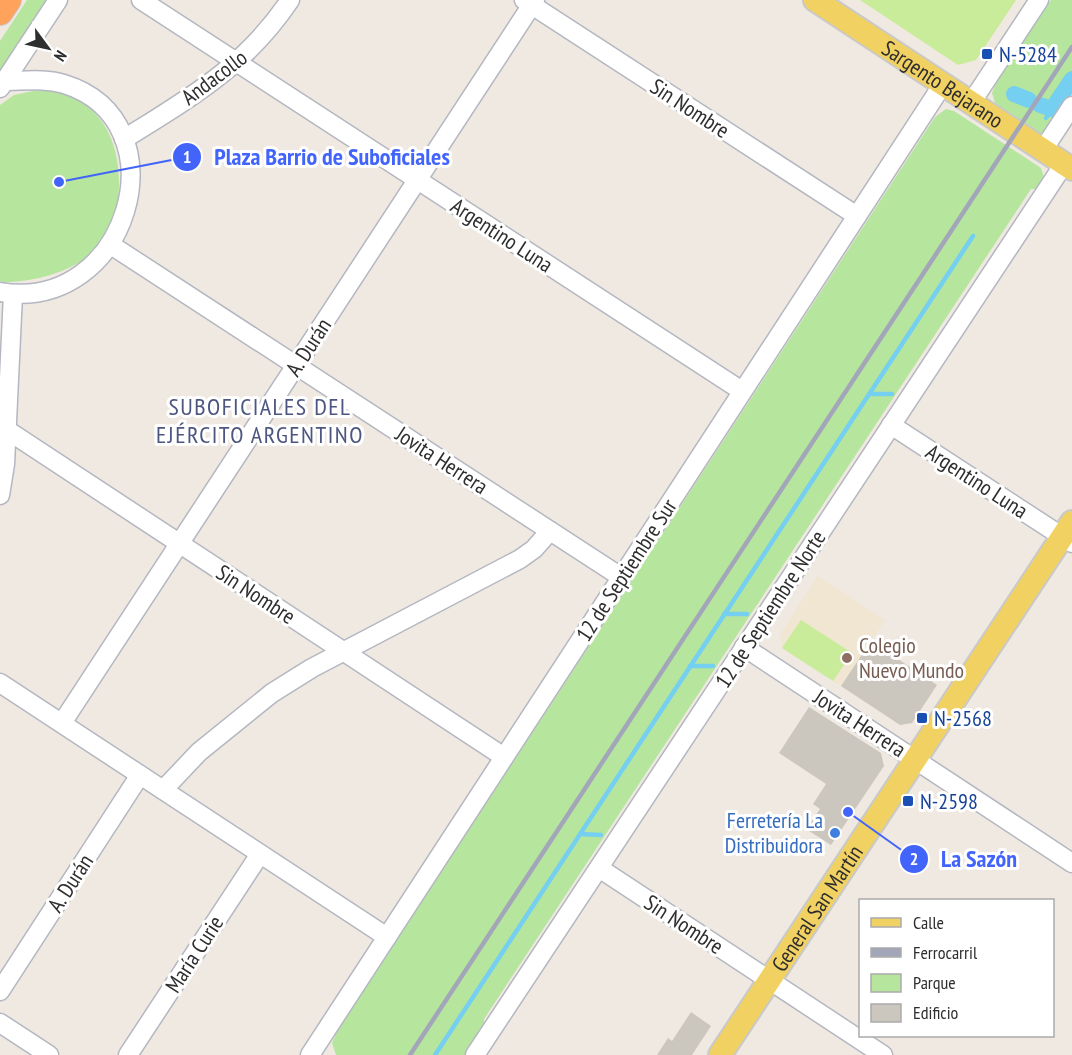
<svg xmlns="http://www.w3.org/2000/svg" width="1072" height="1055" font-family="'PT Sans Narrow',sans-serif">
<style>
.education{fill:#f0e6d1}
.green{fill:#b6e59e}
.pitch{fill:#c9ec9a}
.lines{fill:none;stroke-linecap:round;stroke-linejoin:round}
.stream{stroke:#75cff0;stroke-width:4.5}
.canal{stroke:#75cff0;stroke-width:16}
.building{fill:#cbc7bf}
.minor-casing{stroke:#b4b7c1;stroke-width:21}
.major-casing{stroke:#c9c9c9;stroke-width:26}
.highway-casing{stroke:#c9c9c9;stroke-width:28}
.minor{stroke:#fff;stroke-width:18}
.major{stroke:#f2d163;stroke-width:22}
.highway{stroke:#ffa35c;stroke-width:26}
.rail{stroke:#a3a6b8;stroke-width:4.5}
.transit-dot{fill:#1a4fb4;stroke:#fff;stroke-width:2}
.education-dot{fill:#8d6e63;stroke:#fff;stroke-width:2}
.shop-dot{fill:#3f7fe0;stroke:#fff;stroke-width:2}
.labels{text-anchor:middle;dominant-baseline:central;stroke-width:6;stroke-linejoin:round;paint-order:stroke}
.transit-label{font-size:22px;fill:#164399;stroke:#fff;text-anchor:start}
.street-label{font-size:22px;fill:#2e2e2e;stroke:#fff}
.education-label{font-size:22px;fill:#785e54;stroke:#fff;text-anchor:start}
.shop-label{font-size:22px;fill:#366cbe;stroke:#fff;text-anchor:end}
.neighbourhood-label{font-size:24px;letter-spacing:1.5px;fill:#4d5680;stroke:#fff}
.leader{fill:none;stroke:#4264fb;stroke-width:2}
.callout-dot{fill:#4264fb;stroke:#fff;stroke-width:2}
.mark-label{font-size:18px;text-anchor:middle;font-weight:bold;fill:#fff}
.callout-label{font-size:24px;text-anchor:middle;font-weight:bold;fill:#4264fb;stroke:#fff;stroke-width:6;stroke-linejoin:round;paint-order:stroke}
</style>
<rect width="100%" height="100%" fill="#efe9e1"/>
<polygon class="education" points="818,576 885,620 871,641 937,685 912,723 900,725 782,648 780,635"/>
<g class="green">
<polygon points="27,0 49,0 0,75 0,41"/>
<polygon points="1051,0 1072,0 1072,94 1044,137 996,106 992,93 996,83"/>
<path d="M33 91C89 88 119 129 119 182 119 200 116 219 107 235 89 268 37 283 2 282L0 281V105L14 95Z"/>
<polygon points="946,109 954,111 1041,168 1045,180 1041,189 1031,189 484,1019 485,1029 468,1055 336,1055 332,1043 338,1030 935,117"/>
</g>
<g class="pitch">
<polygon points="860,0 1016,0 976,60 958,65"/>
<polygon points="801,620 852,653 833,681 782,648"/>
</g>
<g class="lines">
<g class="stream">
<polyline points="1046,118 1052,109"/>
<polyline points="869,394 892,394"/>
<polyline points="724,614 747,614"/>
<polyline points="690,666 713,666"/>
<polyline points="580,834 601,835"/>
<polyline points="435,1055 973,236"/>
</g>
<g class="canal">
<polyline points="1014,94 1029,100"/>
<polyline points="1040,105 1052,109 1072,79"/>
</g>
</g>
<g class="building">
<polygon points="871,641 937,685 912,723 900,725 841,686"/>
<polygon points="809,707 881,753 884,766 831,845 806,829 820,809 813,804 826,784 779,753"/>
<polygon points="691,1012 711,1026 692,1055 657,1055 668,1038 672,1041"/>
</g>
<g class="lines">
<g class="minor-casing">
<g id="minor">
<polyline points="141,0 742,391"/>
<polyline points="524,0 857,216"/>
<polyline points="0,88 58,0"/>
<polyline points="971,103 1039,0"/>
<path d="M124 139C190 98 246 66 290 0"/>
<polyline points="1043,150 1072,106"/>
<polyline points="111,245 621,577"/>
<path d="M0 292C129 314 184 121 64 84 45 78 24 81 4 81"/>
<polyline points="891,425 1072,543"/>
<polyline points="7,430 504,757"/>
<polyline points="0,495 5,464 13,294"/>
<polyline points="744,647 1072,863"/>
<polyline points="0,683 387,937"/>
<polyline points="62,723 535,0"/>
<polyline points="163,790 199,752 272,693 312,668 520,559 534,549 550,531"/>
<polyline points="599,868 883,1055"/>
<polyline points="0,991 140,775"/>
<polyline points="0,1023 49,1055"/>
<polyline points="128,1055 260,854"/>
<polyline points="310,1055 943,84"/>
<polyline points="475,1055 1064,164"/>
</g>
</g>
<g class="major-casing">
<g id="major">
<path id="s1" d="M815 0 1072 169"/>
<path id="s2" d="M720 1055 1072 522"/>
</g>
</g>
<g class="highway-casing">
<polyline id="highway" points="0,12 8,0"/>
</g>
<use href="#minor" class="minor"/>
<use href="#major" class="major"/>
<use href="#highway" class="highway"/>
<polyline class="rail" points="410,1055 1072,47"/>
</g>
<g class="transit-dot">
<rect x="981" y="48" width="12" height="12" rx="3"/>
<rect x="916" y="712" width="12" height="12" rx="3"/>
<rect x="902" y="795" width="12" height="12" rx="3"/>
</g>
<circle class="education-dot" cx="847" cy="658" r="6"/>
<circle class="shop-dot" cx="835" cy="833" r="6"/>
<g class="labels">
<g class="transit-label">
<text x="999" y="54">N-5284</text>
<text x="934" y="718">N-2568</text>
<text x="920" y="801">N-2598</text>
</g>
<g class="street-label">
<text transform="translate(214 77) rotate(-37)">Andacollo</text>
<text stroke="none"><textPath href="#s1" startOffset="153">Sargento Bejarano</textPath></text>
<text transform="translate(690 108) rotate(33)">Sin Nombre</text>
<text transform="translate(502 235) rotate(33)">Argentino Luna</text>
<text transform="translate(308 347) rotate(-57)">A. Durán</text>
<text transform="translate(442 460) rotate(33)">Jovita Herrera</text>
<text transform="translate(977 481) rotate(33)">Argentino Luna</text>
<text transform="translate(626 570) rotate(-57)">12 de Septiembre Sur</text>
<text transform="translate(256 594) rotate(33)">Sin Nombre</text>
<text transform="translate(770 609) rotate(-57)">12 de Septiembre Norte</text>
<text transform="translate(860 723) rotate(33)">Jovita Herrera</text>
<text transform="translate(70 883) rotate(-57)">A. Durán</text>
<text stroke="none"><textPath href="#s2" startOffset="176">General San Martín</textPath></text>
<text transform="translate(684 924) rotate(33)">Sin Nombre</text>
<text transform="translate(194 954) rotate(-57)">María Curie</text>
</g>
<g class="education-label">
<text x="859" y="645">Colegio<tspan x="859" dy="25">Nuevo Mundo</tspan></text>
</g>
<g class="shop-label">
<text x="823" y="820">Ferretería La<tspan x="823" dy="25">Distribuidora</tspan></text>
</g>
<g class="neighbourhood-label">
<text x="260" y="406">SUBOFICIALES DEL<tspan x="260" dy="28">EJÉRCITO ARGENTINO</tspan></text>
</g>
</g>
<path class="leader" d="M59 182L187 157M848 812L914 859"/>
<g class="callout-dot">
<circle cx="59" cy="182" r="6"/>
<circle cx="848" cy="812" r="6"/>
<circle cx="187" cy="157" r="15"/>
<circle cx="914" cy="859" r="15"/>
</g>
<g class="mark-label">
<text x="187" y="163">1</text>
<text x="914" y="865">2</text>
</g>
<g class="callout-label">
<text x="332" y="165">Plaza Barrio de Suboficiales</text>
<text x="979" y="867">La Sazón</text>
</g>
<rect x="859" y="899" width="195" height="138" fill="#ffffff" stroke="#ababab" stroke-width="1.5"/>
<rect x="871" y="918" width="30" height="9" fill="#f2d163" stroke="#ababab" stroke-width="1.5"/>
<text x="913" y="929" font-size="18" fill="#2e2e2e">Calle</text>
<rect x="871" y="948" width="30" height="9" fill="#a3a6b8" stroke="#ababab" stroke-width="1.5"/>
<text x="913" y="959" font-size="18" fill="#2e2e2e">Ferrocarril</text>
<rect x="871" y="974" width="30" height="18" fill="#b6e59e" stroke="#ababab" stroke-width="1.5"/>
<text x="913" y="989" font-size="18" fill="#2e2e2e">Parque</text>
<rect x="871" y="1004" width="30" height="18" fill="#cbc7bf" stroke="#ababab" stroke-width="1.5"/>
<text x="913" y="1019" font-size="18" fill="#2e2e2e">Edificio</text>
<g transform="translate(48 48) rotate(123)" stroke="#ffffff" stroke-width="4.5" paint-order="stroke">
<path d="M0-4.5L10 22L0 15L-10 22Z" fill="#2e2e2e"/>
<text y="-9" font-size="16" font-weight="bold" text-anchor="middle" fill="#2e2e2e">N</text>
</g>
</svg>
